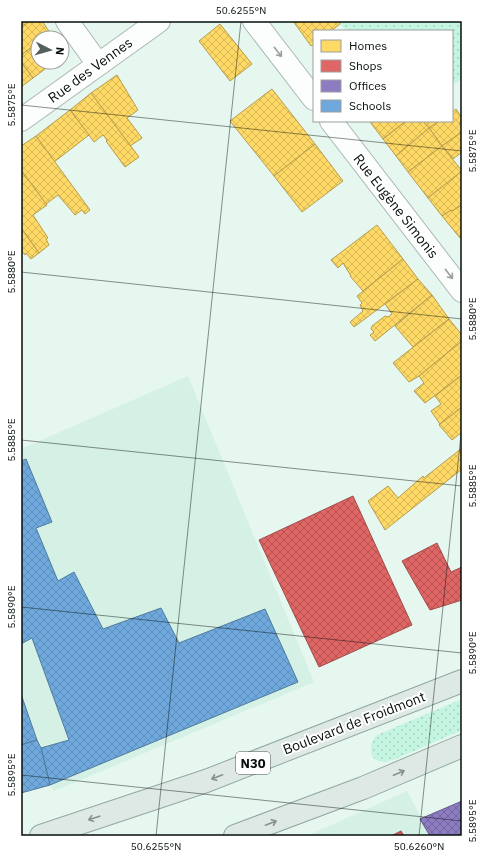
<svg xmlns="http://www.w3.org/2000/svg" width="483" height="857" font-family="'IBM Plex Sans',sans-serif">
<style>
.built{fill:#d5f0e4}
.grass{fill:url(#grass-dots)}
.homes{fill:url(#homes-cross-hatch);stroke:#b49c4a}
.shops{fill:url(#shops-cross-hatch);stroke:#9e4c4a}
.offices{fill:url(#offices-cross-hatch);stroke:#655b8c}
.schools{fill:url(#schools-cross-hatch);stroke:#4f7a9d}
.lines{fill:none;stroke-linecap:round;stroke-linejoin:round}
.street-casing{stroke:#abb8b1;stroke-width:24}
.primary-casing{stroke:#91a9a0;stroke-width:24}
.street{stroke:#fbfefd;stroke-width:22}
.primary{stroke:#dee9e5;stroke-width:22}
.oneway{stroke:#999e9c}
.oneway2{stroke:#87918d}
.ticks{fill:none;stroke:#050e0a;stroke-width:1;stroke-opacity:0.45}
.labels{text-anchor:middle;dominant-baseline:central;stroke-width:4;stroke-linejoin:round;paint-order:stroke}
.shield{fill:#fff;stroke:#505654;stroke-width:1}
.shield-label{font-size:13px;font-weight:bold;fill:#050e0a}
.street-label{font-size:14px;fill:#050e0a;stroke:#fff}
.neatline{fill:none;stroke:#050e0a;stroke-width:1.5}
.ticks-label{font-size:10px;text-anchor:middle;fill:#050e0a}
</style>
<defs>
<pattern id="grass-dots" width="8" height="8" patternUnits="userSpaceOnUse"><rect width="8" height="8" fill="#c3f5e0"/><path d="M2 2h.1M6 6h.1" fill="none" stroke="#a6d1bf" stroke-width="1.8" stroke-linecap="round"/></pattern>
<pattern id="homes-cross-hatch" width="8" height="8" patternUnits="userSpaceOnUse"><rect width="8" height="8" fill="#ffd966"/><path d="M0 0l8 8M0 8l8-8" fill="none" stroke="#d9b957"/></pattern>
<pattern id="shops-cross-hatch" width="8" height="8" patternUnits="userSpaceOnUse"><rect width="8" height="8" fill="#e06666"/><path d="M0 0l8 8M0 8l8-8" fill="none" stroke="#b45252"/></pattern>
<pattern id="offices-cross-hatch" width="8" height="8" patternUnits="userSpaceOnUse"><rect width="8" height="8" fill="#8e7cc3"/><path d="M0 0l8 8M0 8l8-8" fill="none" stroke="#72649d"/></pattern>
<pattern id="schools-cross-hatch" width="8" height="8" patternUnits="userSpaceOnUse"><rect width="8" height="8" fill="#6fa8dc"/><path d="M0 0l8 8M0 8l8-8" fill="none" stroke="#5f8fbb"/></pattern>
</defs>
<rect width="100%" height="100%" fill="#e6f7ef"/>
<g class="built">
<polygon points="188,376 314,682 54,791 50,785 41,748 21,692 21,449"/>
<polygon points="407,791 431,836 307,836"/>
</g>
<g class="grass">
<polygon points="338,21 462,21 462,79 452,85 452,31 346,31"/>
<path d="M462 699V730L393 760C390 760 386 762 383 762 368 761 368 743 377 735Z"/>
</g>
<g class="homes">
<polygon points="21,21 30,21 21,28"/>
<polygon points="30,21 42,21 51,34 45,38 38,38 38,43 21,55 21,28"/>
<polygon points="293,21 338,21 340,24 331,31 314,31 314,44 311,46"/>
<polygon points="220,24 252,64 230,81 199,41"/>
<polygon points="52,33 56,38 45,38 51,34"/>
<polygon points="35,45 38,50 38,62 46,62 49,66 33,78 21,62 21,55"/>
<polygon points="62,46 67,54 62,57"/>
<polygon points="21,62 33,78 21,87"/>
<polygon points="117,75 138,110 127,118 142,138 130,146 91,93"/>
<polygon points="272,89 315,144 274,176 230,121"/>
<polygon points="91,93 139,157 125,167 106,141 107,140 103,135 94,142 70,110"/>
<polygon points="456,109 462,118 462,121 459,123 462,127 462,132 442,146 429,128 439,121 452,121 452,112"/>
<polygon points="70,110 89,135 54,162 36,136"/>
<polygon points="372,121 406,121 383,139 370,122"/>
<polygon points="406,121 423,121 429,128 396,156 383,139"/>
<polygon points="423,121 439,121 429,128"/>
<polygon points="429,128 442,146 408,172 396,156"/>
<polygon points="462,132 462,152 453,159 442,146"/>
<polygon points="36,136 90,210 85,214 82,210 75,215 58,195 46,204 21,170 21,146"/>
<polygon points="315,144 343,181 302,212 274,176"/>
<polygon points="442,146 462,171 428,198 408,172"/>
<polygon points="21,170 47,205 33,215 48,238 46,239 49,245 39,253 21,228"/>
<polygon points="462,171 462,205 452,211 451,210 442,216 428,198"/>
<polygon points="462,205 462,236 460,238 442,216 451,210 452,211"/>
<polygon points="377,225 403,259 363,291 350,276 351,276 343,263 338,268 331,260"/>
<polygon points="21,228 39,253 31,259 26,253 25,255 21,250"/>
<polygon points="403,259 418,279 354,327 350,322 363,311 360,305 362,303 357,296"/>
<polygon points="418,279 432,295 375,341 370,335 374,332 371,329 372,326 385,316 388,317 392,314 385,304"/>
<polygon points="432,295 449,319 413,347 395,326"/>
<polygon points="449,319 462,335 462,341 419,376 409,382 393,363"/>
<polygon points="462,341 462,375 425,403 414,391 424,383 419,376"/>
<polygon points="462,375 462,407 440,424 431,411 441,404 435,396"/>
<polygon points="462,407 462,432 452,440 439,425"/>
<polygon points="462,448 462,469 385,530 368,501 388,486 398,498 423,476 424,478"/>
</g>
<g class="shops">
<polygon points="353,496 412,625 319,667 259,540"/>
<polygon points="437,543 451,572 462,567 462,601 462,600 430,610 402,561"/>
<polygon points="401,831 404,836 391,836"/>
</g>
<polygon class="offices" points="462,801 462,836 430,836 420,819"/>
<g class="schools">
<polygon points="26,459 52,522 36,528 58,581 74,572 103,629 161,608 179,643 265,609 298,682 50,785 41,748 69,740 32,638 21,644 21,461"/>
<polygon points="21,694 37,740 21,745"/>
<polygon points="37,740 41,748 50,785 21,793 21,745"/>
</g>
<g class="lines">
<g class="street-casing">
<g id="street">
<polyline points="67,21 98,64"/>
<polyline points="254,21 314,99"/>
<polyline points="21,120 159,21"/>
<polyline points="331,121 462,291"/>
</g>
</g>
<g class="primary-casing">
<g id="primary">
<polyline points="41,836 206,781 462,681"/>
<polyline points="235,836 363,788 462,746"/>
</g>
</g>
<use href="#street" class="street"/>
<use href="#primary" class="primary"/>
</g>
<defs><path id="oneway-shaft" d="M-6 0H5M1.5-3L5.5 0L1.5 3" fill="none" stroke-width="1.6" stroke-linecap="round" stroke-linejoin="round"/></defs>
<g class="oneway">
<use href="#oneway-shaft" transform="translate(278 52) rotate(52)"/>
<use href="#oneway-shaft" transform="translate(449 274) rotate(52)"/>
</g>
<g class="oneway2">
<use href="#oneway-shaft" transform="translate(399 773) rotate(-23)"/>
<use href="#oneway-shaft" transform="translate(217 777) rotate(159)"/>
<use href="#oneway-shaft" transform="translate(94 818) rotate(162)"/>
<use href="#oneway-shaft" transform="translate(271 823) rotate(-21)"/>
</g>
<path class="ticks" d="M21 105 462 151M21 272 462 319M21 440 462 486M21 607 462 653M21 775 462 821M156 836 241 21M419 836 462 425"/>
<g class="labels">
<rect class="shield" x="236" y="752" width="34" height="22" rx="3"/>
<g class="shield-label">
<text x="253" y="763">N30</text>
</g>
<g class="street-label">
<text transform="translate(90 70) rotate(-36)">Rue des Vennes</text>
<text transform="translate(396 206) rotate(52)">Rue Eugène Simonis</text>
<text transform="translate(354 723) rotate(-21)">Boulevard de Froidmont</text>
</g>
</g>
<rect width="483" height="857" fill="none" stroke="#ffffff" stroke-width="44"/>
<rect x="313" y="30" width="140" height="92" fill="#ffffff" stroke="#9b9f9d"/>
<rect x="321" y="40" width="20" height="12" fill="#ffd966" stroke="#9b9f9d"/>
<text x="349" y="50" font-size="12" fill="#050e0a">Homes</text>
<rect x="321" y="60" width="20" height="12" fill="#e06666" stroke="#9b9f9d"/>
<text x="349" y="70" font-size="12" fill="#050e0a">Shops</text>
<rect x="321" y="80" width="20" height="12" fill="#8e7cc3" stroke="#9b9f9d"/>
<text x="349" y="90" font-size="12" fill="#050e0a">Offices</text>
<rect x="321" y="100" width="20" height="12" fill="#6fa8dc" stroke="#9b9f9d"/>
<text x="349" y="110" font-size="12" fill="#050e0a">Schools</text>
<g transform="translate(50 50) rotate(96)"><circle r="19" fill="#ffffff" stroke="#9b9f9d"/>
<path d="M0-3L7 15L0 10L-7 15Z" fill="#54605a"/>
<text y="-6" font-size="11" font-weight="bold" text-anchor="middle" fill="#050e0a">N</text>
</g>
<rect x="22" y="22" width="439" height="813" class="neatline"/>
<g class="ticks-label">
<text x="241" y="14">50.6255°N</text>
<text transform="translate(11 105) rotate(-90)" y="4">5.5875°E</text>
<text transform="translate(472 151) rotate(-90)" y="4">5.5875°E</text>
<text transform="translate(11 272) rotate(-90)" y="4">5.5880°E</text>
<text transform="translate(472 319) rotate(-90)" y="4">5.5880°E</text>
<text transform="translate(11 440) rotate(-90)" y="4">5.5885°E</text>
<text transform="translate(472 486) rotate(-90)" y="4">5.5885°E</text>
<text transform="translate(11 607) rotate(-90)" y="4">5.5890°E</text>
<text transform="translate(472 653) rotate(-90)" y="4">5.5890°E</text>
<text transform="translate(11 775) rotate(-90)" y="4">5.5895°E</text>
<text transform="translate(472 821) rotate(-90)" y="4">5.5895°E</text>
<text x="156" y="850">50.6255°N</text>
<text x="419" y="850">50.6260°N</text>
</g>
</svg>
